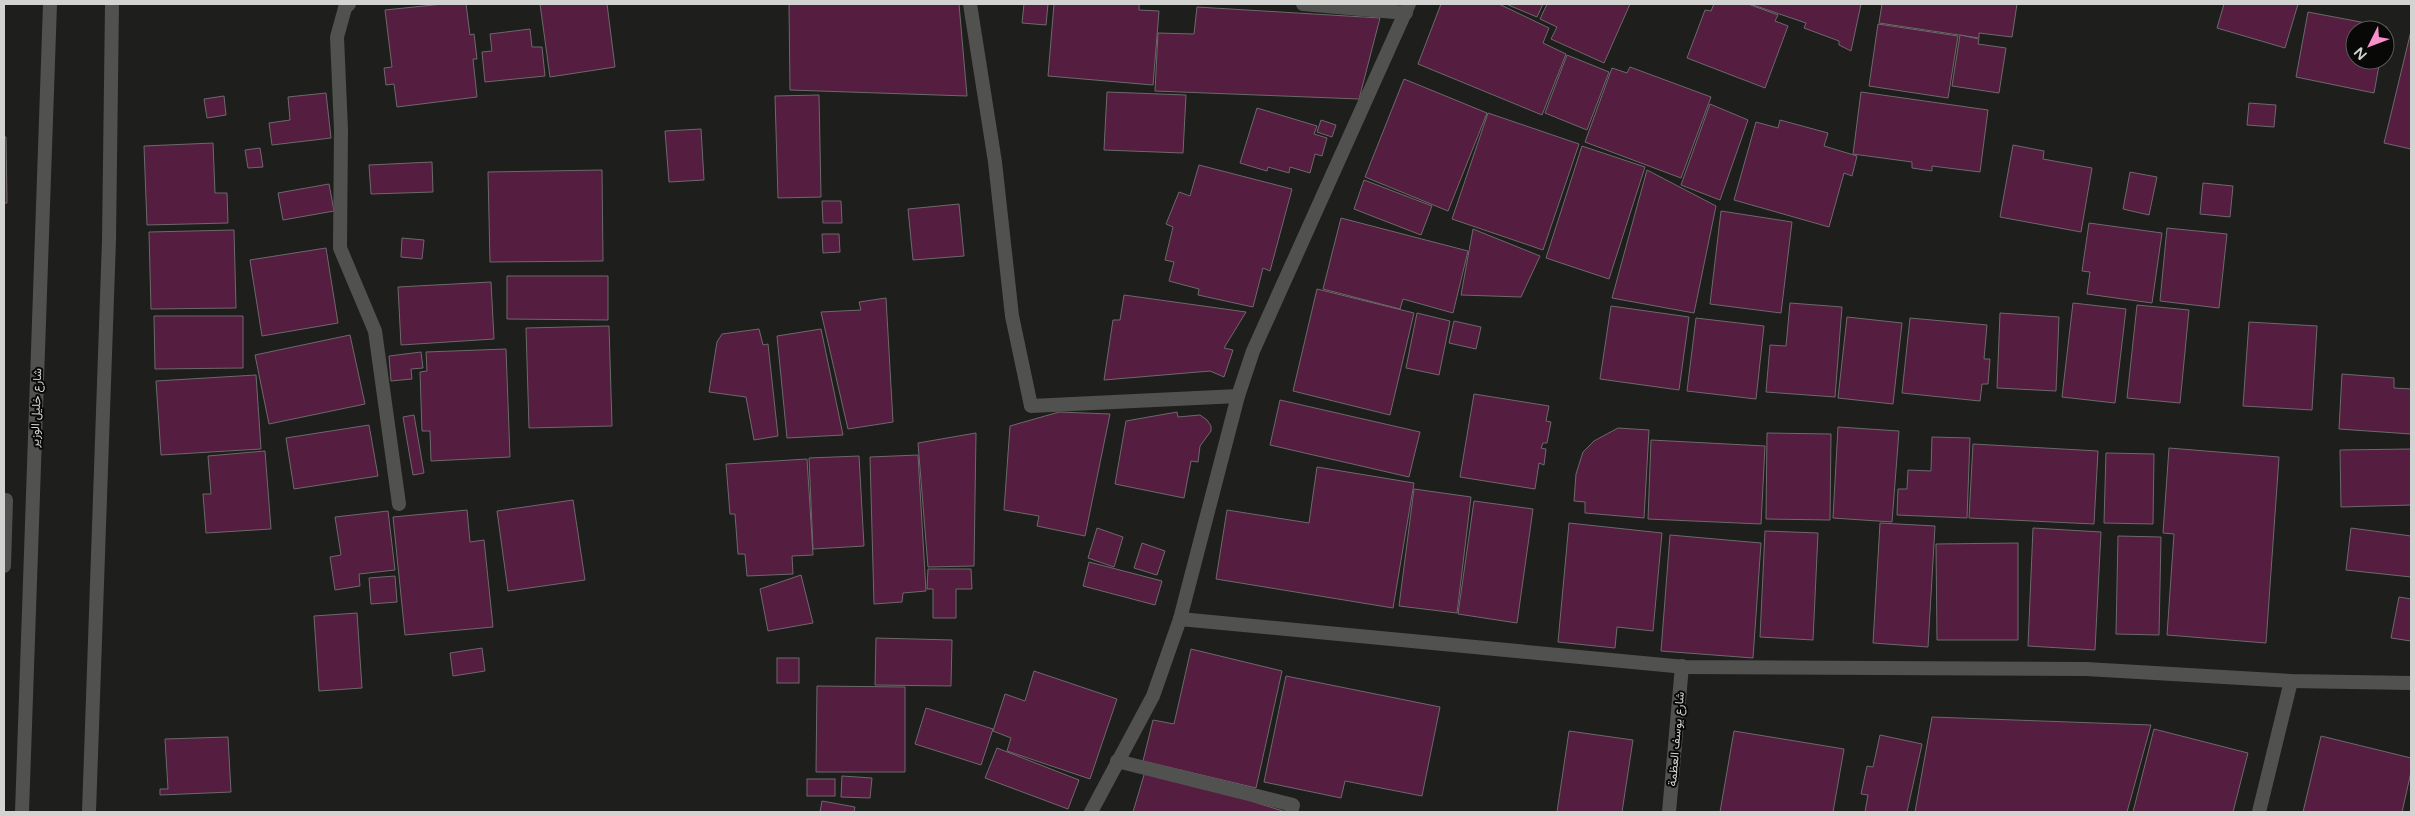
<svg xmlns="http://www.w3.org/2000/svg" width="2415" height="816" font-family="'Varela Round',Vazirmatn,sans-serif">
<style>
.building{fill:#551d3f;stroke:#6c696b}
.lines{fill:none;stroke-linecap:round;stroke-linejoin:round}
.minor{stroke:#515150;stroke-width:14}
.tertiary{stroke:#515150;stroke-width:14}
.labels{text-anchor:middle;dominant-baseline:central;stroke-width:4;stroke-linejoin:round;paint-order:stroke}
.street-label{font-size:12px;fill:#d3d3d2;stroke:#080807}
</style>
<rect width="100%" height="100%" fill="#1e1e1c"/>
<g class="building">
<polygon points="443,4 466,4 470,35 474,34 477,59 473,59 477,97 397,107 394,84 386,85 384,68 392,67 385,10"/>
<polygon points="540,4 607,4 615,67 550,77"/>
<polygon points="789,4 959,4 967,96 790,90"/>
<polygon points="1024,4 1048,4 1046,25 1022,23"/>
<polygon points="1054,4 1139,4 1139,10 1159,11 1153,85 1048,76"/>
<polygon points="1441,4 1499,4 1549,28 1543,43 1566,54 1542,115 1418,64"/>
<polygon points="1506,4 1543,4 1537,17"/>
<polygon points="1547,4 1630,4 1604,63 1551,39 1557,27 1540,19"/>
<polygon points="1714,4 1748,4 1778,15 1775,21 1788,26 1765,88 1687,58 1705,10 1711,11"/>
<polygon points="1750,4 1861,4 1851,51 1839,45 1839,41 1804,28 1806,23"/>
<polygon points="1882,4 2017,4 2012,37 1979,33 1979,38 1879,23"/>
<polygon points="2224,4 2298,4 2285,48 2217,28"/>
<polygon points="1197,7 1380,18 1359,99 1155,91 1158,33 1194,34"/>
<polygon points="2308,12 2387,27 2385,35 2385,30 2355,30 2355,60 2380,60 2374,93 2296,77"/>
<polygon points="1878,24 1958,36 1948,98 1869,86"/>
<polygon points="530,29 532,47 542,47 545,76 485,82 482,52 492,51 490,34"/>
<polygon points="2411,31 2411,149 2384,143"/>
<polygon points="1960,35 1979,39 1978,44 2006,48 1999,93 1952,86"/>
<polygon points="1567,55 1609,72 1587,130 1545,113"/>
<polygon points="1630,67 1711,97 1681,178 1585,142 1612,68 1627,73"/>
<polygon points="1404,79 1487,113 1448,211 1365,177"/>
<polygon points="1107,92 1186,95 1183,153 1104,150"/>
<polygon points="1861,92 1988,110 1980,172 1932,166 1932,171 1912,168 1912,162 1853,154"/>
<polygon points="326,93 331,138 272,145 269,123 290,120 288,97"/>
<polygon points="819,95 821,197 778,198 775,96"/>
<polygon points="224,96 226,115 207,118 204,99"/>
<polygon points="2249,103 2276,105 2274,127 2247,125"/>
<polygon points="1710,104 1748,120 1720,200 1681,185"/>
<polygon points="1257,108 1317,126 1314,134 1327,138 1322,156 1315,154 1310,173 1290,167 1289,173 1268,167 1267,171 1240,163"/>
<polygon points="1488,113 1579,144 1543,250 1452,219"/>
<polygon points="1321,120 1336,125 1332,137 1317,132"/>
<polygon points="1780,120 1828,133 1824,146 1857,156 1852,176 1844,173 1829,227 1734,200 1756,122 1778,128"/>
<polygon points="701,129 704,180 669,182 665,131"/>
<polygon points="4,137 6,137 7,203 4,203"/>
<polygon points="213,143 215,193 227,193 228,223 147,225 144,146"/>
<polygon points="2013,145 2044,151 2043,159 2092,168 2081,232 2000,217"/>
<polygon points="1582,146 1645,167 1609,279 1546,258"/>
<polygon points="260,148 263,167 248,168 245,150"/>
<polygon points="432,162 433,192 371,194 369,165"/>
<polygon points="1199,165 1292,189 1270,271 1263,268 1253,307 1198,295 1199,289 1169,281 1174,262 1165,260 1173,227 1166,224 1179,192 1190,196"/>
<polygon points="602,170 603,261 490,262 488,172"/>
<polygon points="1647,170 1716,206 1694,313 1612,298"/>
<polygon points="2130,172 2157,177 2149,215 2123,209"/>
<polygon points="1364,180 1432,206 1421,235 1354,209"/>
<polygon points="2203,183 2233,186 2230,217 2200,214"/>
<polygon points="329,184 334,211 283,220 278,193"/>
<polygon points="822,201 841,201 842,223 823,223"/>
<polygon points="959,204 964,256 913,260 908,209"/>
<polygon points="1721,211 1792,222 1781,313 1710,304"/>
<polygon points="1341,218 1468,251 1453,313 1403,299 1400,309 1323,289"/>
<polygon points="2089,223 2162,233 2152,303 2087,294 2090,272 2082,271"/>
<polygon points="2167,228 2227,234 2219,308 2160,301"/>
<polygon points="1473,229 1540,256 1521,297 1461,295"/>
<polygon points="234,230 236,308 151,309 149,232"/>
<polygon points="822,234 839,234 840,252 823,253"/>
<polygon points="402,238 424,240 422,259 401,257"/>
<polygon points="326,248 338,323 262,336 250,260"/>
<polygon points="507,276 608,276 608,320 507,319"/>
<polygon points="491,282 494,339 401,345 398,287"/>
<polygon points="1317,289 1414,313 1390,415 1293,391"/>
<polygon points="1124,295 1246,312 1224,348 1233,350 1224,377 1210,371 1104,380 1113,320 1120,320"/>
<polygon points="886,298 893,422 848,429 821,312 861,310 859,302"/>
<polygon points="1790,303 1842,307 1835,397 1766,392 1770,345 1786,346"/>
<polygon points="2073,303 2126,309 2115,403 2062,397"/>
<polygon points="2137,305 2189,310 2180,403 2127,398"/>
<polygon points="1611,306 1689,317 1679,390 1600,379"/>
<polygon points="1417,313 1450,321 1439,375 1406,368"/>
<polygon points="2000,313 2059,317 2056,391 1997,388"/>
<polygon points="154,316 243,316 243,368 155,369"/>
<polygon points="1847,317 1902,323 1893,404 1838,398"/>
<polygon points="1696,318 1764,326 1756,399 1687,391"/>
<polygon points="1910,318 1987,325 1984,359 1990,359 1988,384 1982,384 1980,401 1902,393"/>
<polygon points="1454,321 1481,327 1476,349 1449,343"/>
<polygon points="2249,322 2317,326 2312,410 2243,406"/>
<polygon points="609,326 612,426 529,428 526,328"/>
<polygon points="759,329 763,345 768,344 778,436 754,440 746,397 709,392 717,342 722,334"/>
<polygon points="821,329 843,435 787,438 777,336"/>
<polygon points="350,335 365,404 269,424 255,355"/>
<polygon points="506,349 510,457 431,461 430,431 422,431 420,372 427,371 426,352"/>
<polygon points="421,352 423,368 411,369 412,379 391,381 389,356"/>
<polygon points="2342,374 2394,378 2394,388 2411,389 2411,434 2339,429"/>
<polygon points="256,375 261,449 161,455 156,381"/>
<polygon points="1474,394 1549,406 1546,421 1551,422 1547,443 1543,443 1541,448 1546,449 1544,465 1539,463 1535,489 1460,477"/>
<polygon points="1280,400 1420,432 1409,477 1270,445"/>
<polygon points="1059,412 1110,414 1085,536 1037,526 1039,516 1004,510 1010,426"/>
<polygon points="1177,412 1178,417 1200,415 1207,420 1211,426 1211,431 1200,446 1198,462 1191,461 1184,498 1115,484 1126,421"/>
<polygon points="414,415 424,473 413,475 403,417"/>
<polygon points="369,425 378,476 294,489 286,438"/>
<polygon points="1838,427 1899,431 1892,522 1833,518"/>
<polygon points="1618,428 1649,430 1644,518 1585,513 1585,502 1574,501 1576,474 1583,452 1594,441"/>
<polygon points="976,433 974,566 928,567 918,443"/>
<polygon points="1767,433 1831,434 1830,520 1766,519"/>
<polygon points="1932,437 1970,438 1967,518 1897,515 1898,489 1907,489 1908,470 1931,471"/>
<polygon points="1651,440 1765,446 1761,524 1648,519"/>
<polygon points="1973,444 2098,451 2094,524 1969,518"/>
<polygon points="2169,448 2279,457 2266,643 2167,635 2174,534 2163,533"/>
<polygon points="2411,449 2411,505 2341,507 2340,450"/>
<polygon points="265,451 271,529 206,533 203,494 211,494 208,456"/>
<polygon points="2106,453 2154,454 2153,524 2104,523"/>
<polygon points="918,455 926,591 903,593 902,602 874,604 870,457"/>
<polygon points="859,456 864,546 813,549 809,458"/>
<polygon points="807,459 813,555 792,556 793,574 747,576 745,554 738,554 735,514 730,514 726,464"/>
<polygon points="1317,467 1414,483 1393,608 1216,579 1227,510 1309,523"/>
<polygon points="1414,489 1471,497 1457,613 1399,606"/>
<polygon points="573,500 585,580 508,591 497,511"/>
<polygon points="1474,501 1533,509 1517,623 1458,614"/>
<polygon points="467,510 470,542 484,540 493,627 405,635 393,517"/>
<polygon points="388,511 395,570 359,574 360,586 335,590 330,557 341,555 335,517"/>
<polygon points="1569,523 1662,533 1653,631 1617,627 1615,648 1558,642"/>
<polygon points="1880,523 1935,526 1928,647 1873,643"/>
<polygon points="1097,528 1123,537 1114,567 1088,558"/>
<polygon points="2033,528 2101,532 2095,650 2028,646"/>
<polygon points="2351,528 2411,536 2411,577 2346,570"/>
<polygon points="1765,531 1818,533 1813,640 1760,637"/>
<polygon points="1670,535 1761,543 1753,658 1661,651"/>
<polygon points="2118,536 2161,537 2159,635 2116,634"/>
<polygon points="1142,543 1165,551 1157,575 1134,568"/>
<polygon points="2018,543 2018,640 1937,640 1936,544"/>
<polygon points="1089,562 1162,581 1155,605 1083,586"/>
<polygon points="928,569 971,569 972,589 956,589 956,618 933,618 933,589 927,589"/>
<polygon points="801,575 813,623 768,631 760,589"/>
<polygon points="395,576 397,602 371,604 369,578"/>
<polygon points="2399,597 2411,599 2411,641 2391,638"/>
<polygon points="357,613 362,688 319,691 314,616"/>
<polygon points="876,638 952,640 951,686 875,685"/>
<polygon points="482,648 485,671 453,676 450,653"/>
<polygon points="1191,649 1282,671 1256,788 1143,761 1153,720 1174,724"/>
<rect x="777" y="658" width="22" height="25"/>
<polygon points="1034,671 1117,699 1090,779 1007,751 1011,738 993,731 1005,694 1025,701"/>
<polygon points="1286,676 1440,707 1422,796 1345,781 1341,798 1264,782"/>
<polygon points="817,686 905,687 905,772 816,772"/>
<polygon points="926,708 993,729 981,765 915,744"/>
<polygon points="1932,717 2151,725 2127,812 1915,812"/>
<polygon points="2154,729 2248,753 2233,812 2133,812"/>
<polygon points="1569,731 1633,740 1622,812 1557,812"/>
<polygon points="1734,731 1844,749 1833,812 1720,812"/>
<polygon points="1880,735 1922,744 1907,812 1865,812 1868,795 1861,794 1867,766 1873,767"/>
<polygon points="2321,736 2411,758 2411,772 2402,812 2303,812"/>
<polygon points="228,737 231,792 160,795 160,789 168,789 165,739"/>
<polygon points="997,748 1079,780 1068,809 985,778"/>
<polygon points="1146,768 1286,812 1133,812"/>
<polygon points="842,776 872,778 870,798 841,797"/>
<rect x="807" y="779" width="28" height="17"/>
<polygon points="822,801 855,807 854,812 820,812"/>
</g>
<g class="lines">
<g class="minor">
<polyline points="349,4 345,8 337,37 341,130 340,248 375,331 399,504"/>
<polyline points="970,4 995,162 1012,316 1031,406 1238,396"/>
<polyline points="1303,4 1406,13"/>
<polyline points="4,500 6,500 4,566"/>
<polyline points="1180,619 1685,667 2086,669 2291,681 2411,683"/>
<polyline points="1117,761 1293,805 1291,812"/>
<polyline points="22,812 50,4"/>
<polyline points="89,812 109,240 112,4"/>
<polyline points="1091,812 1153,696 1180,619 1238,396 1253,351 1409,4"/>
<polyline points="2259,812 2291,681"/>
</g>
<polyline class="tertiary" points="1669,812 1682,666"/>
</g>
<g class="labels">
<g class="street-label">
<text transform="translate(36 408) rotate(-88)">شارع خليل الوزير</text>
<text transform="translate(1676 739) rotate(-85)">شارع يوسف العظمة</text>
</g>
</g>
<rect width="2415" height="816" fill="none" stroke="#d3d3d2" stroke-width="10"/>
<g transform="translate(2370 45) rotate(228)"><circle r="24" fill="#080807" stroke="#595958"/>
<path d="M0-4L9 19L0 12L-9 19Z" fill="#f890cb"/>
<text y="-8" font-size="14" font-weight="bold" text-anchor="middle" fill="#d3d3d2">N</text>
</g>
</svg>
